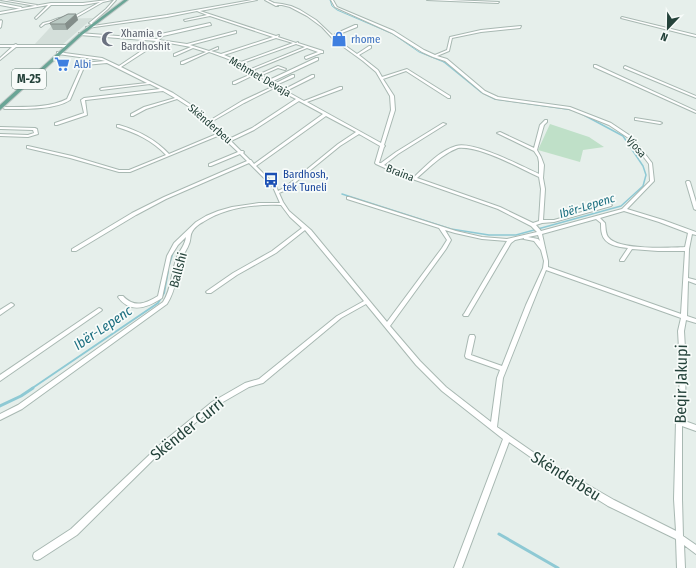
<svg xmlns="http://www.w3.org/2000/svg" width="696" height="568" font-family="'Fira Sans Condensed',sans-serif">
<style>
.built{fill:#d4dfda}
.green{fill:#bfe0c8}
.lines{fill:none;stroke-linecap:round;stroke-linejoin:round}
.stream-far3{stroke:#8ec9d4;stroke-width:1}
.stream-far2{stroke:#8ec9d4;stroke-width:1.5}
.stream-far1{stroke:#8ec9d4;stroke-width:2}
.stream{stroke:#8ec9d4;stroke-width:3}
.street-casing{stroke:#a8b8b2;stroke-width:2}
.primary-casing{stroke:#c2cac8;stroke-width:2}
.street{fill:#fff;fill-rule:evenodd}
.primary{fill:#6aa596;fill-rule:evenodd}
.wall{fill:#a1aea9}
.shaded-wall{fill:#838d89}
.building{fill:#bbcac4;stroke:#838d89}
.labels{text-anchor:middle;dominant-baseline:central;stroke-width:3.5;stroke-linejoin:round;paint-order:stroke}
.far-worship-label{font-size:11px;fill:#5b616d;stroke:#f7fbf9;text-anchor:start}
.far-shop-label{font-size:11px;fill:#366cbe;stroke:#f7fbf9;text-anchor:start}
.far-street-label{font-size:11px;fill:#24423a;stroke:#f7fbf9}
.far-transit-label{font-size:11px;fill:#164399;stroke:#f7fbf9;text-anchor:start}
.shield{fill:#f7fbf9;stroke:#637a73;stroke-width:1}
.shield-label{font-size:12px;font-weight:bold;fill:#24423a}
.far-water-label{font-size:12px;font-style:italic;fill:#1c6f80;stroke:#f7fbf9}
.street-label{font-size:13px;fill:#24423a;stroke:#f7fbf9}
.water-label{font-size:14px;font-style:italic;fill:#1c6f80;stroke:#f7fbf9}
.near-street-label{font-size:16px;fill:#24423a;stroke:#f7fbf9}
</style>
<rect width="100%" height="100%" fill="#e6efeb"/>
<polygon class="built" points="93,18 62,45 34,45 58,19"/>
<polygon class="green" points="550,124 589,137 604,147 583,150 580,162 538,150"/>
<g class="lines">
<polyline class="stream-far3" points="330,0 332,6 337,10 393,34 419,52 446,63"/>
<g class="stream-far2">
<polyline points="444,62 481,92 495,99 574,110"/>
<polyline points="342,194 451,229 489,235 516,235 621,206 643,186 646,175 643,166 623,136 580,113"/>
</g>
<g class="stream-far1">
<polyline points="169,265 173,252"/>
<polyline points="31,389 158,303 164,293 168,271"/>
</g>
<g class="stream">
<polyline points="0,406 21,396 33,388"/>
<polyline points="499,534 558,568"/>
</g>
<g class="street-casing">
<g id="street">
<polygon points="1,0 6,0 37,5 36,6"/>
<polygon points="107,0 112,0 103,2 77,17 60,19 53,22 45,24 41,27 40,26 43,23 51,21 59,18 75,16 100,2 83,5 51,5 36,19 35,18 48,5 0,14 0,12 51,3 83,3"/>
<polygon points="114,0 116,0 108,9 92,23 93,25 89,23 106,9"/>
<path d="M252 0H257L200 11 276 36 279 35 278 37 296 43 298 42V43L323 51V53H321L306 59 305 58V57L318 52 307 48 253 70 260 74 278 66 286 69 285 70 278 68 262 75 269 80 316 58H318V60L271 82 274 84 292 75H294V77L276 85 283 90 312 75H314V77L286 91 304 101 340 87H342V89L307 102 381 143 391 110 390 96 376 72 363 61 334 40 322 27 307 16 290 7 282 5H276L278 6H276L265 0H268L274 3 282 4 291 6 300 10 316 20 334 37 335 34 355 25H357V27L337 35 336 39 357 54 369 46H371V48L359 55 378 70 382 77 407 69 450 96V98H448L406 71 383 79 394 96 395 110 384 145 385 146 384 147 379 163H381L396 152 443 123 446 124 398 154 384 165 400 172 414 177C426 166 439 151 456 146 474 141 521 166 539 174V162L538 157 534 151 497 133 500 132 534 148 540 125 545 120H547V122L544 125 537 150 541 157 544 165 543 178 545 189 543 220H554L610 204 612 205 611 206 554 222 542 223 536 225 541 231 622 209 650 181 649 164 630 139 609 125 569 109 496 99 483 93 445 61 433 57 422 52 392 33 335 7 331 0H333L337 7 394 31 424 50 435 55 447 50 450 37 481 30 521 26 520 28 481 32 452 38 449 51 437 56 447 59 485 91 498 97 570 107 611 123 632 137 652 163 654 181 627 209 663 220 696 232V235L692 234 689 249 688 278 696 280V284L688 281 687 316 696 319V323L686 320 684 331 686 366 685 403 682 420 696 425V431L682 426V499L683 536 696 545V554L684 545 685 568H677L676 539 608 506 539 463 509 442 462 568H454L503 439 442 391 416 365 366 304 341 318 263 383 249 387 216 406 167 446 77 535 40 559 37 560 34 559 33 556 34 553 71 529 163 442 212 402 245 383 259 379 337 316 364 301 305 230 276 253 237 275 211 293H207L206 292 207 291 233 273 272 251 302 228 290 217 281 205C255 204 226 207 203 222 199 224 194 228 192 232 190 235 191 240 189 244 187 250 183 254 181 261 176 276 176 290 167 304L22 409 0 420V414L18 405 163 302C172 288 171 272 177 257 180 250 185 245 186 237L178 245 171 256 162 298C147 308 130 314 118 297L119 296H123C134 308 145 304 158 296L167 256 174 243 196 222 206 216 218 211 232 207 259 203H280L273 187 249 163 166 199 136 215 76 251H72V249L132 213 164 197 247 161 240 154 211 166H209V164L238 152 220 135 130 172H119L70 158 27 148V146H28L72 156 119 170H129L166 155C152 140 136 133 117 127V125H119C139 131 155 139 169 154L219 133 191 108 177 99 146 109 133 116H131V114L144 107 175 98 163 91 86 100H85L87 115 57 125H55V123L84 113 81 100 84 98 160 89 150 84 101 90 100 89 102 88 147 83 107 63 85 65 70 100C55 110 23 109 5 109L3 108 5 107C24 107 50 108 67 99L83 63 105 61 101 60 58 54H57V52L102 58 119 66 153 43 156 41 80 35 79 33 157 39 161 34 210 23 211 25 163 36 159 40 187 44 236 31V33L190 45 209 51 218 47V49L211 51 221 54 273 37 210 16 185 21 184 20 207 15 197 11 167 17 87 28 86 27 167 15ZM276 38 293 43 241 62 224 55ZM158 41 191 47 174 54V56H175L193 48 206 52 181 62V64H183L209 52C223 57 236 61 249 69V71L254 73 233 82V84H235L256 74 274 86 242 101 209 121 193 106 173 93 121 67 155 45ZM296 44 305 47 251 69 243 63ZM276 87 282 92 296 99 252 128 229 139 211 122 244 103ZM299 101 323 114 254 164 251 160H250L243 153 244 152 243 151H241L231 141 254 130ZM326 116 356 132 338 144 284 188 278 191 276 186 256 166ZM359 134 380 146 375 163 376 164 398 174 498 209 531 226 537 232 507 239 482 237 456 231 349 197H347V199L439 228 447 240 442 248 387 322 311 230 289 211 283 202 279 193 286 190 340 146ZM458 148C481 146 517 167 539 177L541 189 539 221 533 223 500 207 417 178C430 167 442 154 458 148ZM624 211 659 222 688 233 685 247C669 248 619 250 609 238 605 234 606 228 605 223L600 218ZM596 219 601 223C601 227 601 231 602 234 605 245 618 247 628 248L620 260V261H624L632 249 658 251H685L681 314 548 267V261L542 234ZM445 230 455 233 482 239 507 241 464 314 463 315 464 316H468L511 243 515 240 524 238V239L534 241 541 250 544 261 543 268 526 305 502 366 471 355 475 337 474 335H470L469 337 465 356 466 358 500 370 497 378 491 422 446 387 420 361 390 326 446 249 451 240ZM538 235 540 241 538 239 528 237ZM546 270 681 318 678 331 680 366 679 403 676 422 674 499 676 531 614 500 543 459 497 427 503 378 532 305Z"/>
<polygon points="427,0 450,0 499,2 498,3"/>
<polygon points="0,3 21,7 22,8 21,9 0,5"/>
<polygon points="622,17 696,35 696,37 621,18"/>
<polygon points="1,20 2,21 1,27 0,28 0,21"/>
<polygon points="16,44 17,45 67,45 68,46 67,47 16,47 0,60 0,58 12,47 0,47 0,45 14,45"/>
<polygon points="594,65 596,65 696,111 696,113 594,67"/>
<polygon points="625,66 696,96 696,98 624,68 624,67"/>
<polygon points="635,118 660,122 662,123 660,124 636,120 635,120"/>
<polygon points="0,127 35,128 37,129 38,134 28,137 0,136 0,134 28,135 34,133 33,130 1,129 0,129"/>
<polygon points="687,181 689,181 690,182 696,202 696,210 694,209 686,182"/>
<polygon points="11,303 13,304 14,305 13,306 0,315 0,310"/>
<polygon points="99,308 101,309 102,310 101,311 0,381 0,375"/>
</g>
</g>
<g class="primary-casing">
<polygon id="primary" points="124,0 128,0 82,35 0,110 0,105 80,33"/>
</g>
<use href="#street" class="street"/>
<use href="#primary" class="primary"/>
</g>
<polygon class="wall" points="76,14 78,20 67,30 53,30 50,24"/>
<polygon class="shaded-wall" points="76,14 78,20 67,30 65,24"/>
<polygon class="building" points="68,14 76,14 65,24 50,24 50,23"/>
<defs>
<g id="mosque-bare" transform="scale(1.2)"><path d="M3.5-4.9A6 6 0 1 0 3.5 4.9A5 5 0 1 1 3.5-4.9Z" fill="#6b7280" stroke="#f7fbf9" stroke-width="2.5" paint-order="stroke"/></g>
<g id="shop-bare" transform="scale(1.2)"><path d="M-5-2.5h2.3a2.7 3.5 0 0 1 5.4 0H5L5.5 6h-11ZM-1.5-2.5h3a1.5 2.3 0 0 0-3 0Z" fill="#3f7fe0" stroke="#f7fbf9" stroke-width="2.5" paint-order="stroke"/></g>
<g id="supermarket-bare" transform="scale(1.2)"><path d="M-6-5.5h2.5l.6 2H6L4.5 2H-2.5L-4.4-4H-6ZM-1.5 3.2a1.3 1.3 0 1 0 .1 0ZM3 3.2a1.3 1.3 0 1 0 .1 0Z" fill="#3f7fe0" stroke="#f7fbf9" stroke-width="2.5" paint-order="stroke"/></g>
<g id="bus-bare" transform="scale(1.2)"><path d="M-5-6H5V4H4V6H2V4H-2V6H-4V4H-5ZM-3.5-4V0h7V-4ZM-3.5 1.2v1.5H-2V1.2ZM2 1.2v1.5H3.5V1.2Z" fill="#1a4fb4" stroke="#f7fbf9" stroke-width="2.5" paint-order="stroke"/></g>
</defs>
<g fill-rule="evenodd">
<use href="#mosque-bare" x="109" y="39"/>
<use href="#shop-bare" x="339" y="39"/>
<use href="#supermarket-bare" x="62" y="64"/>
<use href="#bus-bare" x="271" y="180"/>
</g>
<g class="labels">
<g class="far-worship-label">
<text x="121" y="33">Xhamia e<tspan x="121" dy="13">Bardhoshit</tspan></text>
</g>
<g class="far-shop-label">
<text x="351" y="39">rhome</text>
<text x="74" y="64">Albi</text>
</g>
<g class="far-street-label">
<text transform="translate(260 77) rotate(30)">Mehmet Devaja</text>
<text transform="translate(210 124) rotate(41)">Skënderbeu</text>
<text transform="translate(636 147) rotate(49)">Vjosa</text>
<text transform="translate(400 173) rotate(21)">Braina</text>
</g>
<g class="far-transit-label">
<text x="283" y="174">Bardhosh,<tspan x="283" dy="13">tek Tuneli</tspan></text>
</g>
<rect class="shield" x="12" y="69" width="34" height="20" rx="3"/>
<g class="shield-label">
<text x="29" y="79">M-25</text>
</g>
<g class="far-water-label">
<text transform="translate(587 206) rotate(-17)">Ibër-Lepenc</text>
</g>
<g class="street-label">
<text transform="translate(178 270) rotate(-75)">Ballshi</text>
</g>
<g class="water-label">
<text transform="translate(103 328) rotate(-34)">Ibër-Lepenc</text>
</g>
<g class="near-street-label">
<text transform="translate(681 384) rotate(-89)">Beqir Jakupi</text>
<text transform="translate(187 429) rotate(-39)">Skënder Curri</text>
<text transform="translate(566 476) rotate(32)">Skënderbeu</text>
</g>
</g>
<g transform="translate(668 28) rotate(202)" stroke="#f7fbf9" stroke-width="3" paint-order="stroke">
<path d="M0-3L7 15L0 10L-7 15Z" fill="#24423a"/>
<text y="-6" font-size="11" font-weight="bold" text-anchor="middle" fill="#24423a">N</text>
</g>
</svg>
